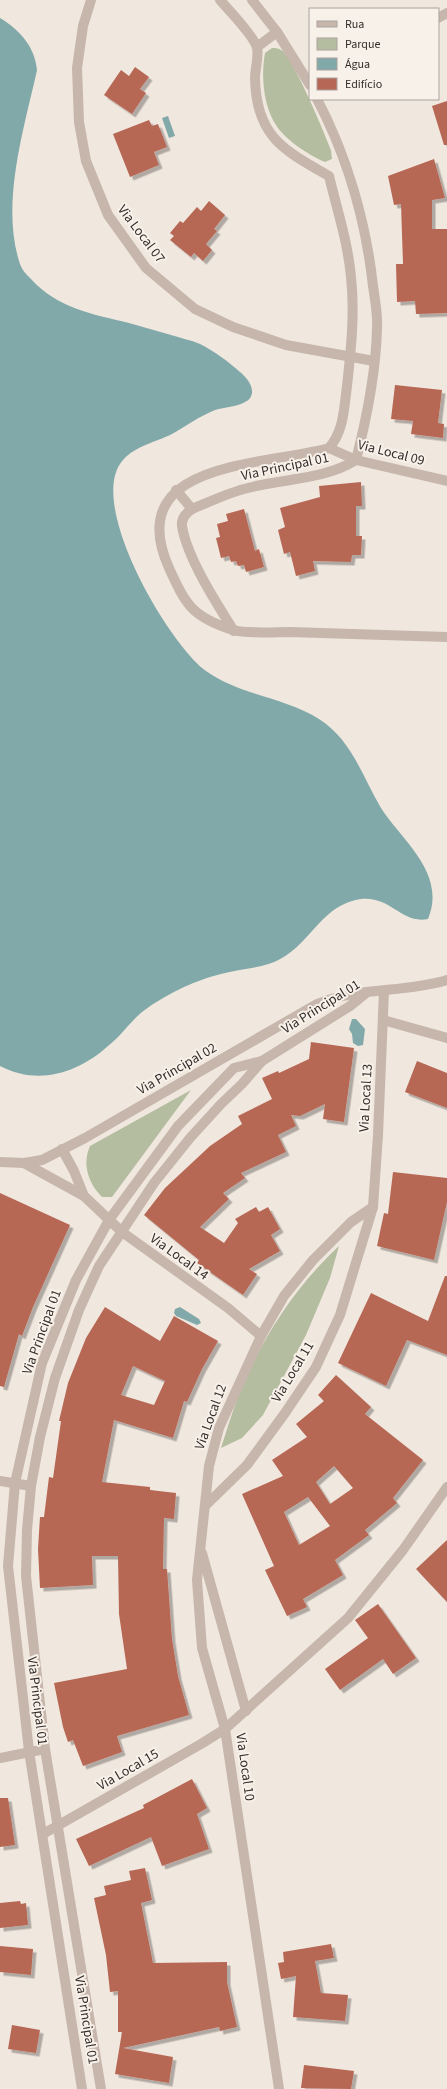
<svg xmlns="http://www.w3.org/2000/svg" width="447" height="2089" font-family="'Source Sans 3',sans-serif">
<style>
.green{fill:#b5bda0}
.water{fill:#81a9a9}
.building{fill:#b76755;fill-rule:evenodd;filter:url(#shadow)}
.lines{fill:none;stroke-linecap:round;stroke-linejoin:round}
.street{stroke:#c6b6ac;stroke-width:10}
.labels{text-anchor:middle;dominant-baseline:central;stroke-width:4;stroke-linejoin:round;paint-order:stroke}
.street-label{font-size:14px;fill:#352d2a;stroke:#f8f1ea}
</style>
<defs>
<filter id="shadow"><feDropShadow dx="3.5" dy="3.5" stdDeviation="0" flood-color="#0004"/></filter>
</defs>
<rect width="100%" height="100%" fill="#f0e7de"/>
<g class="green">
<path d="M272 48C274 48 278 48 281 50 293 57 324 132 331 150L332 159 325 162C310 156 284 139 276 125 263 105 261 75 265 53Z"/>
<path d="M191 1090 112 1197H102C88 1183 82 1164 90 1146Z"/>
<path d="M339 1246 330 1278 306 1335 263 1415 242 1438 221 1448C228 1427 234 1405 243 1385 265 1333 298 1284 339 1246Z"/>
</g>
<g class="water">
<path d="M0 18C20 30 35 47 37 70 24 129 0 205 20 264 22 270 26 274 31 279 57 308 92 314 129 323 143 327 157 331 171 335 180 338 191 340 200 344 214 351 229 362 240 372 246 377 253 385 252 393 251 398 249 400 245 402 236 407 225 407 215 410 200 416 186 426 172 434 156 442 135 446 123 460 85 502 168 643 206 671 239 695 284 697 319 719 352 740 362 776 381 808 402 841 447 873 428 919 399 925 389 890 352 901 321 910 309 943 282 958 264 969 241 968 221 974 209 977 195 982 184 987 169 994 155 1002 142 1012 130 1022 121 1036 108 1046 78 1073 38 1086 0 1066Z"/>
<polygon points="168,116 175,136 169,138 162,118"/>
<polygon points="352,1019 356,1019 365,1029 363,1045 358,1046 353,1043 352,1034 349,1029"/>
<polygon points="180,1307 199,1319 201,1323 197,1325 176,1316 174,1313 175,1309"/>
</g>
<g class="building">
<polygon points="135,67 149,77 140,89 146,93 132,114 104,95 121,70 129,76"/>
<polygon points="447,101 447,145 444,145 432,106"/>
<polygon points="149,120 152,126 158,124 167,147 154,152 159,165 130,177 113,134"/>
<polygon points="434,159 445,198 432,200 432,229 447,229 447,313 416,314 415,301 397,302 396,264 403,264 401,204 394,205 388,176"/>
<polygon points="209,201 225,215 214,229 217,231 206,244 212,250 203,261 194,253 191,257 170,240 174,236 170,233 180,221 183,223 197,207 201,211"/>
<polygon points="395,385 442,390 438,423 444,424 443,438 411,434 413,421 391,419"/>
<polygon points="361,482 362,506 356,506 356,536 362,536 361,555 352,555 351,562 313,561 315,571 296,576 290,552 284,554 278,530 285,527 280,508 320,497 319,486"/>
<polygon points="244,509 255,551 259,549 264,567 246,572 244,565 238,566 236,561 231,562 229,556 221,558 216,538 220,537 217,524 228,521 226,514"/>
<polygon points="311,1042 354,1048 344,1122 323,1119 325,1104 300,1116 291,1115 296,1126 278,1135 286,1152 241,1173 245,1178 223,1193 229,1199 200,1227 224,1243 238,1223 235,1219 256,1207 259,1212 268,1207 280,1229 271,1235 280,1251 249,1269 257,1274 243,1295 197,1263 199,1260 144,1215 165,1188 210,1146 242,1124 238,1116 272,1099 262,1078 278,1071 279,1073 309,1059"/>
<polygon points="417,1061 447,1073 447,1108 405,1092"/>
<polygon points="393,1172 447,1178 447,1202 434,1260 377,1246 384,1213 388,1214"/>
<polygon points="0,1193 70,1225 33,1307 22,1336 19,1334 4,1387 0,1386"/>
<polygon points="445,1276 447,1276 447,1355 407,1340 386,1386 338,1363 371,1293 428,1321"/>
<path d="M105 1307 160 1341 174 1316 218 1341 202 1369 187 1402 184 1401 173 1438 114 1420 102 1482 150 1487V1490L176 1493 174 1519 164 1518 163 1569H167L172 1639 178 1676 189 1715 117 1736 122 1752 83 1766 73 1740 68 1742 63 1727 54 1683 127 1669 119 1614 118 1556H92L93 1585 40 1588 38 1549 40 1517H44L49 1477 53 1478 61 1421H59L68 1383 86 1338ZM133 1366 165 1381 154 1405 121 1395Z"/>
<path d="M336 1375 371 1407 365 1414 423 1460 393 1498 397 1503 365 1530 369 1535 335 1560 343 1575 303 1599 307 1607 287 1616 265 1570 274 1566 242 1494 283 1476 272 1460 307 1437 296 1424 324 1401 318 1395ZM334 1466 353 1488 330 1504 316 1482ZM308 1497 330 1526 299 1545 284 1512Z"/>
<polygon points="447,1540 447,1602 416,1569"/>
<polygon points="378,1604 416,1658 393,1674 383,1659 340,1690 325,1669 368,1638 355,1620"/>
<polygon points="192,1779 207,1808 197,1814 209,1849 162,1866 151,1837 89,1866 76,1839 144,1808 143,1805"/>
<polygon points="0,1798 8,1798 15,1845 0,1847"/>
<polygon points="145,1868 152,1900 141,1903 153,1963 227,1962 227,1982 237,2027 220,2031 219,2027 123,2048 173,2057 169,2083 115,2074 122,2032 118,2032 118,1991 110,1992 106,1955 94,1898 106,1895 104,1886 131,1880 129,1871"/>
<polygon points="20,1901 21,1904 26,1903 28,1925 0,1928 0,1903"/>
<polygon points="331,1944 334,1958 315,1961 321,1993 348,1995 345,2021 293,2017 296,1976 281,1979 278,1963 284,1962 283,1952"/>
<polygon points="0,1946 33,1949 31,1975 0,1972"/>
<polygon points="12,2025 40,2030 36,2053 8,2049"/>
<polygon points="304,2065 354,2071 351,2089 301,2088"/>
</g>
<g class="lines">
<g class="street">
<polyline points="91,0 83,26 77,68 79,122 86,161 108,215 146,268 195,309 233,327 286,345 374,361"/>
<path d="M220 0C228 9 255 37 257 48 259 57 255 69 255 78 256 136 283 150 329 176 337 209 348 243 351 277 355 313 351 349 347 386 344 408 344 431 329 448 265 466 121 460 169 568 186 605 192 617 233 630 246 634 275 632 290 632 342 634 395 635 447 637"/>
<polyline points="252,0 277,32 310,85"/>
<polyline points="438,18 447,13"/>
<polyline points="257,47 277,32"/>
<polyline points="329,448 356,460 447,481"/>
<polyline points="176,490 192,509"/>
<path d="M234 631C217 604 187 558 182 526 181 518 186 513 192 509 209 502 226 494 244 489 282 478 322 481 356 460 367 417 376 373 377 328 378 315 375 300 373 286 366 222 347 156 317 99"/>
<polyline points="383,1020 447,1038"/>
<polyline points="62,1149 74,1171 84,1196"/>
<path d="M0 1162 24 1163 42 1160 85 1138 317 1004C358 987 404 993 447 980"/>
<polyline points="24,1163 84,1196 122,1232 228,1308 261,1336"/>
<polyline points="0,1481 31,1486"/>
<polyline points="205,1506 247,1465 285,1413 316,1367 340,1315 373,1207 378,1135 384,991"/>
<polyline points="202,1553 246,1711"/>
<polyline points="0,1758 45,1749"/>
<polyline points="43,1834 201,1744 225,1729 202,1648 197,1580 209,1466 219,1428 261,1336 284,1296 313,1260 351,1222 373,1207"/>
<polyline points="82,2089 29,1751 8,1566 15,1483 42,1363 76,1280 109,1220 178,1126 234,1068 262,1061 350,1006 366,993"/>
<polyline points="101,2089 45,1749 26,1576 27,1530 31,1486 40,1437 55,1378 79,1310 99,1266 154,1183 190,1138 221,1104 242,1084 262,1061"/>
<polyline points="279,2089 225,1729 348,1618 403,1550 447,1487"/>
</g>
</g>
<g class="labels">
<g class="street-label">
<text transform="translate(141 234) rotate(53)">Via Local 07</text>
<text transform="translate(391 453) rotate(14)">Via Local 09</text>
<text transform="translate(285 467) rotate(-12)">Via Principal 01</text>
<text transform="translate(321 1007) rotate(-32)">Via Principal 01</text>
<text transform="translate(177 1069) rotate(-30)">Via Principal 02</text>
<text transform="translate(366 1098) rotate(-87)">Via Local 13</text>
<text transform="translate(179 1257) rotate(36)">Via Local 14</text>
<text transform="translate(42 1332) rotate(-70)">Via Principal 01</text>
<text transform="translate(293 1372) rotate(-59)">Via Local 11</text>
<text transform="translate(211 1417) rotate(-70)">Via Local 12</text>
<text transform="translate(37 1701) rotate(83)">Via Principal 01</text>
<text transform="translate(245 1767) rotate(82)">Via Local 10</text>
<text transform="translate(128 1770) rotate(-30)">Via Local 15</text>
<text transform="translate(86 2020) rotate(81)">Via Principal 01</text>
</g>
</g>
<rect x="309" y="8" width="130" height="92" fill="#f8f1ea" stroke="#aaa39d"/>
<rect x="317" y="21" width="20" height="6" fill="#c6b6ac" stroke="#aaa39d"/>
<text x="345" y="28" font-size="12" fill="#352d2a">Rua</text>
<rect x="317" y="38" width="20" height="12" fill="#b5bda0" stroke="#aaa39d"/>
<text x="345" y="48" font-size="12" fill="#352d2a">Parque</text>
<rect x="317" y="58" width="20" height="12" fill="#81a9a9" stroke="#aaa39d"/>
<text x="345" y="68" font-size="12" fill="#352d2a">Água</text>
<rect x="317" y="78" width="20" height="12" fill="#b76755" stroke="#aaa39d"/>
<text x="345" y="88" font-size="12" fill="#352d2a">Edifício</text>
</svg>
